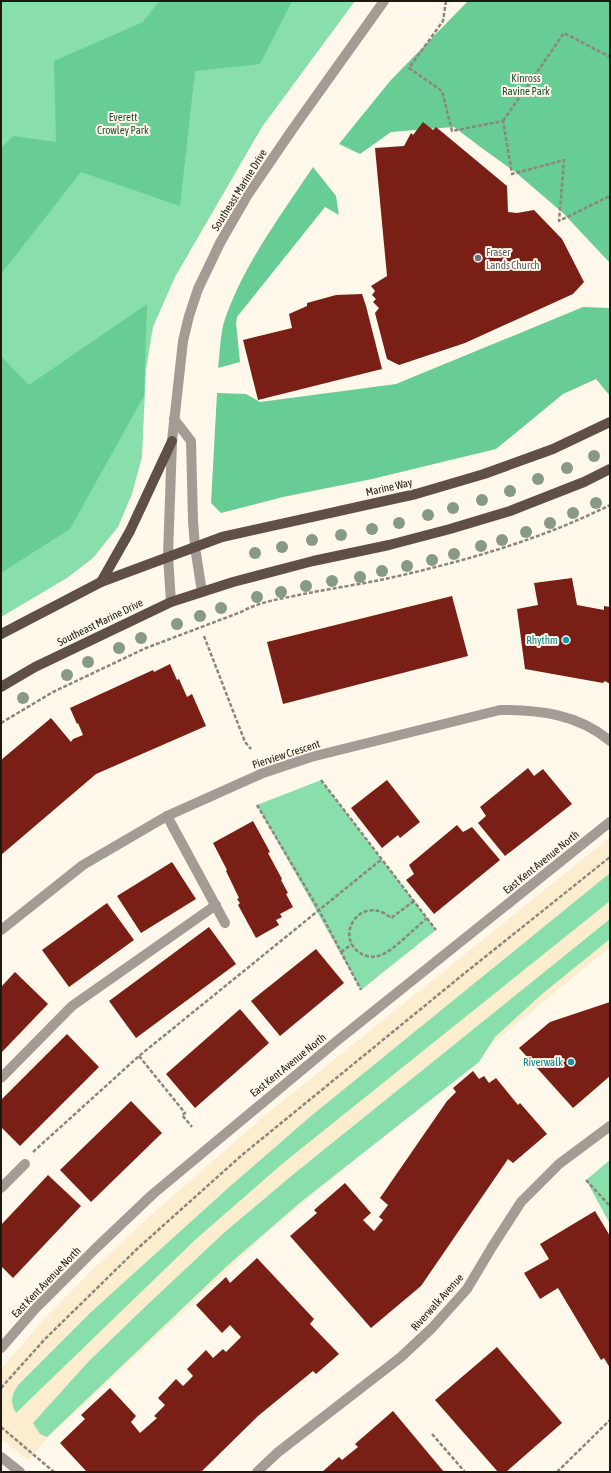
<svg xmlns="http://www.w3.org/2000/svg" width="611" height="1473" font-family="'Asap Condensed',sans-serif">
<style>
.built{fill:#fcedcf}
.green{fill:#88dfac}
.forest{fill:#68cd94}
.building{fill:#791f15}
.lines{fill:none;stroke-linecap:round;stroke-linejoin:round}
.path{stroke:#8c867c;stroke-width:2.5;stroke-dasharray:4 2;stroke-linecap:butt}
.minor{stroke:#a59b95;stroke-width:10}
.major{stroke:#604f46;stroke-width:10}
.tree{fill:#869a87}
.worship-dot{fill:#6b7280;stroke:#fff8eb;stroke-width:1.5}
.culture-dot{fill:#0f9aa8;stroke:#fff8eb;stroke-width:1.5}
.labels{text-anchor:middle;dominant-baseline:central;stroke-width:4;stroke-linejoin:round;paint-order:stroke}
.park-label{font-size:11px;fill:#234d35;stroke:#fff8eb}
.street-label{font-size:11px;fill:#1d1911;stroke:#fff8eb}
.worship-label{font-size:11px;fill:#5b616d;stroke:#fff8eb;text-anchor:start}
.culture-label{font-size:11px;fill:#0d838f;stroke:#fff8eb;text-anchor:end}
</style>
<rect width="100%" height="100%" fill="#fff8eb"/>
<polygon class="built" points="610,837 610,947 487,1048 265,1235 47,1439 28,1460 1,1439 1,1369 45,1318 92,1270 150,1216 263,1117"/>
<g class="green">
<polygon points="1,1 355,1 262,127 175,277 153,327 146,369 142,457 132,494 118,527 93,558 67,578 1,617"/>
<polygon points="321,780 436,930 361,990 257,805"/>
<path d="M610 873V901L282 1164 195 1240 16 1413C10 1401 11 1397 18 1385L90 1313 227 1189 311 1116Z"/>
<polygon points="610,919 610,939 542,994 495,1037 479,1062 302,1201 227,1266 47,1437 40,1434 33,1423 89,1361 146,1306 226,1231 290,1177"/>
<polygon points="610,1160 610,1224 586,1180"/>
</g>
<g class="forest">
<polygon points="159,1 292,1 260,64 195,71 180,206 81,172 1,274 1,148 13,136 56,142 54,61 143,22"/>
<polygon points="468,1 610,1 610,263 563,213 514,171 483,149 454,127 391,132 360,154 339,144 390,81"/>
<path d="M313 167 336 196 339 215 325 207 237 317 236 323 240 362 218 368C220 353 220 333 225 319 244 264 281 215 313 167Z"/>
<polygon points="147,304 144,396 70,529 1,573 1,356 29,385"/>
<polygon points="583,307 610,308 610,396 596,379 563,394 496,449 372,479 283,497 221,513 211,503 217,393 246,394 260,402 396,384"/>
</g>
<g class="building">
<polygon points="423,122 433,130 436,127 507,186 508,212 517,213 534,210 562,239 584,282 573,294 465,343 399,365 387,359 375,313 379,308 373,302 376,299 372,295 375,291 371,286 387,276 375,148 404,146 411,133 413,135"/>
<polygon points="362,294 366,306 382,369 258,400 243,340 292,328 289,314 307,306 307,303 336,295"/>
<polygon points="572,578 577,605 604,610 604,606 610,607 610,684 605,681 603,683 525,669 517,609 538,605 534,583"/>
<polygon points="452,596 468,656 283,704 267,642"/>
<polygon points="170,664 177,680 179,679 187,697 192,694 206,726 96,774 1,855 1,760 51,718 71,742 73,739 83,735 78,723 77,724 70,708 153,670 154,672"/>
<polygon points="528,768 534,776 543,769 572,804 505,856 478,823 486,816 480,807"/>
<polygon points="387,780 420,822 400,838 398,835 382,848 351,808"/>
<polygon points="253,821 270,852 268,853 282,879 281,880 288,893 286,894 293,907 280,914 282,917 276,920 279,925 256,938 238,905 240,903 237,899 239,898 226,871 227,870 213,843"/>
<polygon points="457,825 463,832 472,827 500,860 434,914 406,880 414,874 409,865"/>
<polygon points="172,862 196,899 141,933 117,896"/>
<polygon points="107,903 134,940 69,987 42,950"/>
<polygon points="209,927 236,964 136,1038 109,1001"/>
<polygon points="316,949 344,983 280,1036 251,1001"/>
<polygon points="15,972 48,1004 1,1053 1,987"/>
<polygon points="610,1002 610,1076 573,1108 519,1048 550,1022"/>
<polygon points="240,1009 269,1043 195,1108 166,1074"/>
<polygon points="67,1034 99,1067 20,1146 1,1127 1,1100"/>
<polygon points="473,1071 479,1079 484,1076 489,1083 496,1078 518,1105 520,1103 547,1134 513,1163 508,1159 421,1286 371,1328 290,1236 317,1213 314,1210 345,1183 371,1213 363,1220 374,1231 383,1220 379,1217 388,1205 380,1198 447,1101 456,1092 453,1088"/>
<polygon points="131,1101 162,1133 91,1202 60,1170"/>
<polygon points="48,1175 81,1206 13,1278 1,1266 1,1225"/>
<polygon points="595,1211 610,1236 610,1368 604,1358 601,1360 558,1288 540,1299 524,1273 549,1259 540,1244"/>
<polygon points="257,1258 314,1319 310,1324 339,1354 316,1374 313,1371 258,1416 201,1472 87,1472 60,1443 85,1419 81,1415 110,1388 136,1416 131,1422 140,1433 157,1418 154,1416 165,1405 158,1398 176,1379 183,1386 193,1376 187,1369 206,1350 213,1358 223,1349 226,1352 241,1337 230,1325 222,1333 196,1305 226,1277 230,1283"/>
<polygon points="497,1347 562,1423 506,1472 498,1472 435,1400"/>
<polygon points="393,1411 444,1472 322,1472 339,1457 342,1460 358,1447 355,1444"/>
</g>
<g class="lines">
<g class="path">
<polyline points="446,1 443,21 409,68 442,91 452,131 503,121 512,174 564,160 559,221 610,196"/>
<polyline points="503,121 564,33 610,57"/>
<polyline points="204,636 245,742 251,749"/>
<path d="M1 723 53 692 146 648 241 612C259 602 279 599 299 595 327 589 357 585 385 579 462 562 540 540 610 505"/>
<polyline points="321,780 436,930"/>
<polyline points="257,805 319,910 361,990"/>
<path d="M414 901 391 918C362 893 333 935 360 953 366 957 374 958 381 955 393 951 416 927 427 918"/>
<polyline points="341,952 352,944"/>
<polyline points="139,1056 185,1113 182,1115 192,1127"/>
<polyline points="33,1152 139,1056 382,859"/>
<polyline points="586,1180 610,1206"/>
<polyline points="1,1388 45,1339 137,1249 242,1155 460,977 610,857"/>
<polyline points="1,1427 54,1472"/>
<polyline points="432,1434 465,1472"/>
<polyline points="557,1472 610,1420"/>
</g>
<g class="minor">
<polyline points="174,419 191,441 193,521 195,547 202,592"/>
<polyline points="171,602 168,556 172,441 183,341 189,316 198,289 220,243 247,196 292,130 384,1"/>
<polyline points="167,816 225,923"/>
<path d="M1 930 83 865 167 816 263 773 311 757 500 710C540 710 578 714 610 741"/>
<polyline points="1,1078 72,1006 216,905"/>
<polyline points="1,1188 25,1164"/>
<polyline points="1,1348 35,1309 94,1250 153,1194 338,1040 610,822"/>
<polyline points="1,1457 20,1472"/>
<polyline points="257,1472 277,1453 401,1357 432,1328 467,1289 492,1247 521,1202 559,1164 610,1126"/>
</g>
<g class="major">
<polyline points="101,582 130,531 172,441"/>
<polyline points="1,634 101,582 222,537 416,494 484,474 553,449 610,422"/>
<polyline points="1,687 35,667 171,602 233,582 313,561 389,545 450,529 510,511 584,482 610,469"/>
</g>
</g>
<g class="tree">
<circle cx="594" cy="456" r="6"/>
<circle cx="567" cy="468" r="6"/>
<circle cx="538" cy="479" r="6"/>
<circle cx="510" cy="491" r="6"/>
<circle cx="482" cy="500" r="6"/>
<circle cx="596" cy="503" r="6"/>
<circle cx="453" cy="508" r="6"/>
<circle cx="573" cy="513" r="6"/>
<circle cx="428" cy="515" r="6"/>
<circle cx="399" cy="523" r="6"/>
<circle cx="550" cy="523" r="6"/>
<circle cx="372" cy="529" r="6"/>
<circle cx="526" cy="532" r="6"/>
<circle cx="341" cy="535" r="6"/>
<circle cx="312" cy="540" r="6"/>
<circle cx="502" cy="540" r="6"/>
<circle cx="481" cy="546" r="6"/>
<circle cx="282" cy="547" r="6"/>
<circle cx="255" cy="553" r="6"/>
<circle cx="454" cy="554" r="6"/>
<circle cx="432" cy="560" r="6"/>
<circle cx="407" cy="566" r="6"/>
<circle cx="382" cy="571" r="6"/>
<circle cx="360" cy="577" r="6"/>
<circle cx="332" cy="581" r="6"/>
<circle cx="306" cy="586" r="6"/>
<circle cx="281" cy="592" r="6"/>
<circle cx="257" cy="597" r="6"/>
<circle cx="221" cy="608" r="6"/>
<circle cx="200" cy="616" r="6"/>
<circle cx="177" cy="624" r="6"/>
<circle cx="141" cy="638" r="6"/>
<circle cx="119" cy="648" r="6"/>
<circle cx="88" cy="662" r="6"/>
<circle cx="67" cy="675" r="6"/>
<circle cx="23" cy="698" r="6"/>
</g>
<circle class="worship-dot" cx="478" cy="258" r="4"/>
<g class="culture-dot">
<circle cx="566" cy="640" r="4"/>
<circle cx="571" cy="1062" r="4"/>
</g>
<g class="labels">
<g class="park-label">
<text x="526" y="78">Kinross<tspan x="526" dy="13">Ravine Park</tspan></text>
<text x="123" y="117">Everett<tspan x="123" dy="13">Crowley Park</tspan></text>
</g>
<g class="street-label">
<text transform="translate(239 190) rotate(-58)">Southeast Marine Drive</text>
<text transform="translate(389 487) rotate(-13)">Marine Way</text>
<text transform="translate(100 622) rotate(-26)">Southeast Marine Drive</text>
<text transform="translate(286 754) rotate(-18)">Pierview Crescent</text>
<text transform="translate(541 862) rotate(-39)">East Kent Avenue North</text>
<text transform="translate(288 1065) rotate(-39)">East Kent Avenue North</text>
<text transform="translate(46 1282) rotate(-46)">East Kent Avenue North</text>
<text transform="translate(437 1302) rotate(-48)">Riverwalk Avenue</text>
</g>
<g class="worship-label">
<text x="486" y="252">Fraser<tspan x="486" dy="13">Lands Church</tspan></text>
</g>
<g class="culture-label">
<text x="558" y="640">Rhythm</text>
<text x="563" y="1062">Riverwalk</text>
</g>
</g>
<rect width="611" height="1473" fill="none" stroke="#1d1911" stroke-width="4"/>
</svg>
